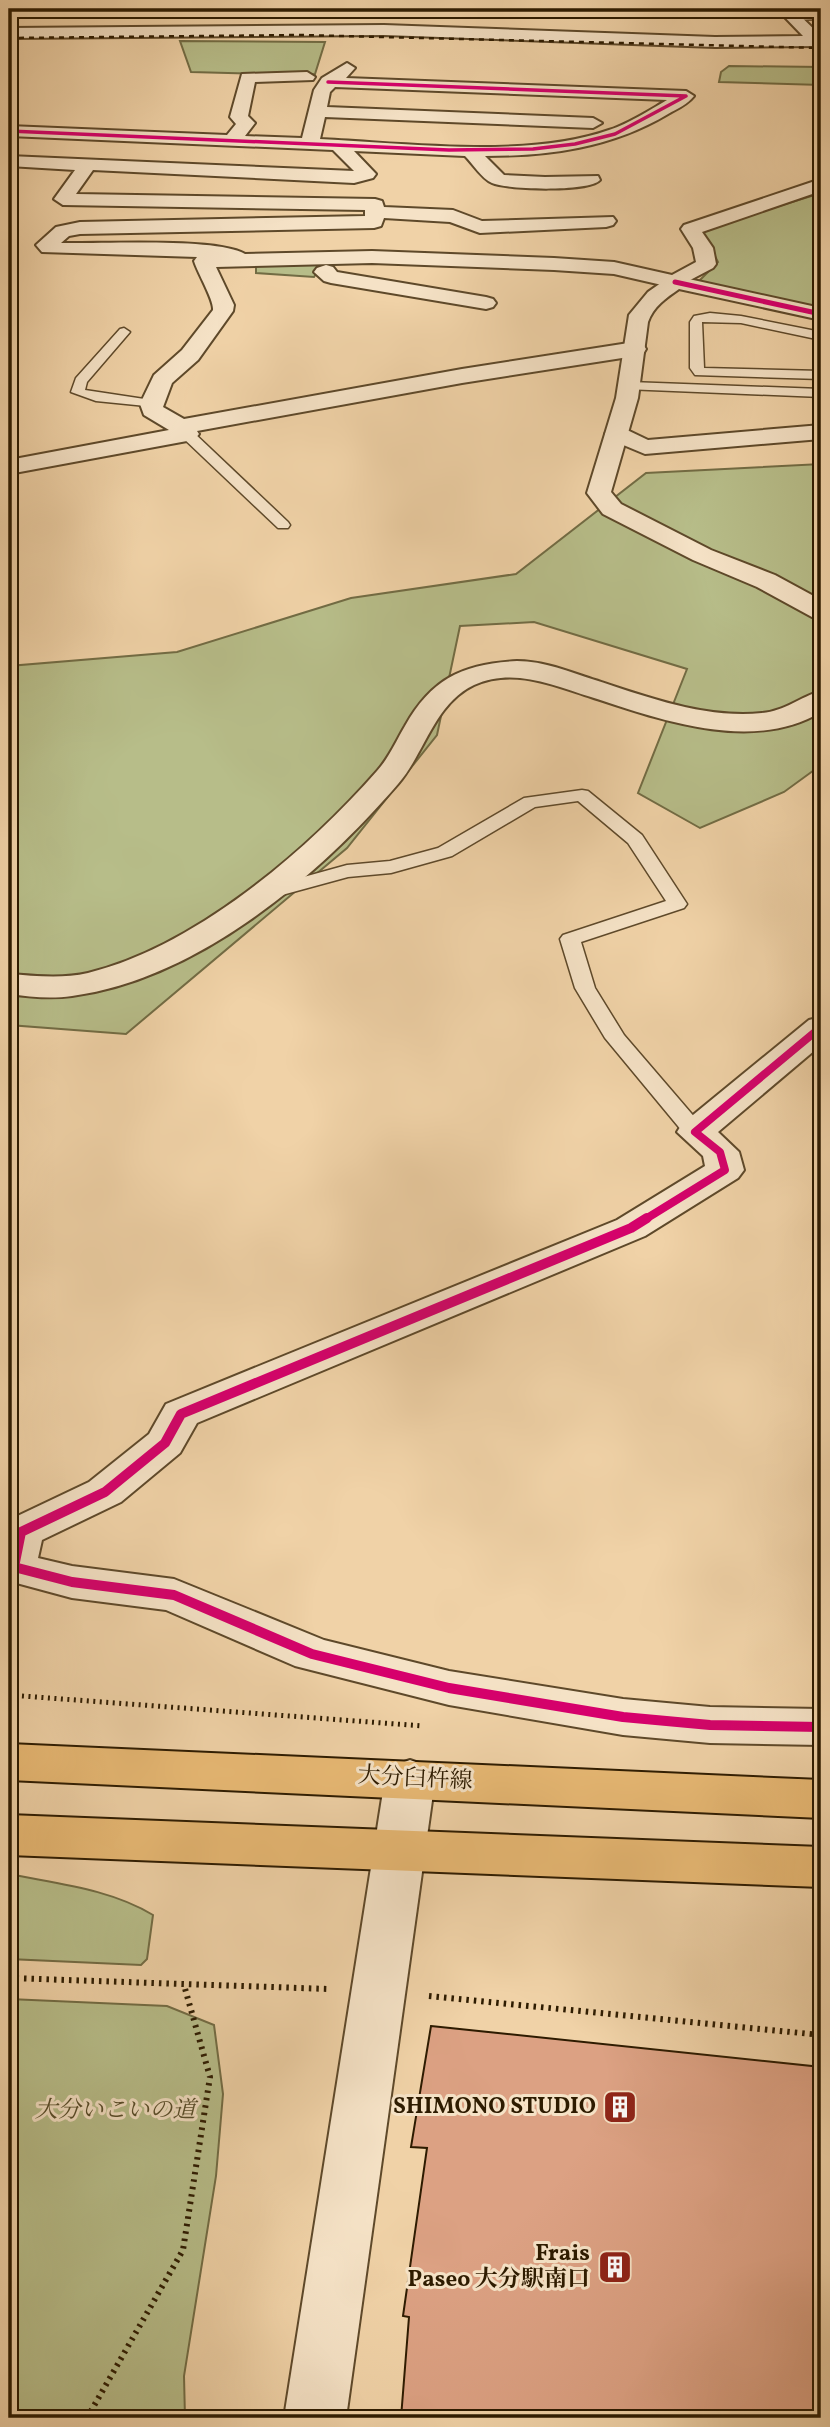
<svg xmlns="http://www.w3.org/2000/svg" width="830" height="2427" font-family="Vollkorn,'Noto Serif JP',serif">
<style>
.green{fill:#b7bd89;stroke:#726c44;stroke-width:2}
.building{fill:#dca183;stroke:#2d1b00;stroke-width:2}
.lines{fill:none;stroke-linecap:round;stroke-linejoin:round}
.service-casing{stroke:#5e492a;stroke-width:3}
.minor-casing{stroke:#5e492a;stroke-width:4}
.tertiary-casing{stroke:#5e492a;stroke-width:4}
.primary-casing{stroke:#2d1b00;stroke-width:4}
.path-far1{stroke:#2d1b00;stroke-width:5;stroke-dasharray:2 4.5;stroke-linecap:butt}
.path{stroke:#2d1b00;stroke-width:6;stroke-dasharray:2.5 5;stroke-linecap:butt}
.service{fill:#f5e2c6;fill-rule:evenodd}
.minor{fill:#f5e2c6;fill-rule:evenodd}
.tertiary{fill:#f5e2c6;fill-rule:evenodd}
.primary{fill:#e8b974;fill-rule:evenodd}
.rail{stroke:#2d1b00;stroke-width:2.5;stroke-dasharray:5 5;stroke-linecap:butt}
.cycleway-far3-casing{stroke:#f5e2c6;stroke-width:5}
.cycleway-far2-casing{stroke:#f5e2c6;stroke-width:8}
.cycleway-far1-casing{stroke:#f5e2c6;stroke-width:11}
.cycleway-casing{stroke:#f5e2c6;stroke-width:14}
.cycleway-far3{stroke:#d6006c;stroke-width:3.5}
.cycleway-far2{stroke:#d6006c;stroke-width:5}
.cycleway-far1{stroke:#d6006c;stroke-width:8}
.cycleway{stroke:#d6006c;stroke-width:10}
.labels{text-anchor:middle;dominant-baseline:central;stroke-width:6;stroke-linejoin:round;paint-order:stroke}
.near-street-label{font-size:23px;fill:#2d1b00;stroke:#f5e2c6}
.near-poi-label{font-size:23px;font-weight:bold;fill:#2d1b00;stroke:#f5e2c6;text-anchor:end}
.near-park-label{font-size:23px;font-style:italic;fill:#564c29;stroke:#f5e2c6}
</style>
<rect width="100%" height="100%" fill="#f0d2a7"/>
<filter id="stains"><feTurbulence type="fractalNoise" baseFrequency=".00286" numOctaves="4"/><feColorMatrix values="0 0 0 0 .2 0 0 0 0 .09 0 0 0 0 .02 0 0 0 .5 -.17"/></filter>
<radialGradient id="worn" r=".72"><stop offset=".6" stop-color="#630" stop-opacity="0"/><stop offset="1" stop-color="#630" stop-opacity=".3"/></radialGradient>
<g class="green">
<polygon points="180,41 325,42 315,74 300,75 191,72"/>
<polygon points="729,66 821,67 821,85 719,82 721,72"/>
<polygon points="821,193 821,310 697,283 718,262 703,233 707,224 766,210"/>
<polygon points="323,263 314,277 256,273 256,264"/>
<polygon points="821,464 821,765 784,792 700,828 638,793 687,669 534,622 460,626 437,735 347,848 126,1034 9,1025 9,666 177,652 351,598 516,574 646,473"/>
<path d="M9 1874C58 1884 110 1889 153 1915L147 1959 141 1965 9 1959Z"/>
<polygon points="9,1999 167,2006 214,2025 223,2094 216,2176 184,2376 185,2418 9,2418"/>
</g>
<polygon class="building" points="431,2026 821,2067 821,2418 401,2418 409,2317 403,2316 427,2148 411,2147"/>
<g class="lines">
<g class="service-casing">
<g id="service">
<polygon points="821,13 821,19 793,20 788,17 793,14"/>
<polygon points="710,313 741,316 821,332 821,340 741,323 702,322 704,368 821,371 821,379 695,375 690,368 690,322 694,316"/>
<polygon points="124,328 130,332 87,382 85,390 151,400 158,404 156,407 96,401 71,392 76,378 120,329"/>
<polygon points="630,382 821,389 821,397 625,389 623,386"/>
<polygon points="187,430 192,431 288,522 290,525 288,528 278,528 182,437 182,431"/>
<polygon points="582,790 588,791 642,835 687,904 684,908 581,942 595,988 624,1035 703,1127 706,1132 703,1137 687,1137 605,1038 575,988 560,939 563,935 666,901 628,843 578,801 535,807 452,856 391,873 348,877 271,898 261,892 264,888 347,865 390,861 438,848 524,798"/>
</g>
</g>
<g class="minor-casing">
<g id="minor">
<polygon points="777,9 793,9 821,36 821,46 715,47 384,35 9,38 9,28 384,25 715,37 803,36"/>
<path d="M347 63 355 68 346 78 686 91 694 96C688 104 677 109 668 114 611 148 550 156 485 156L504 175 545 177 598 176 600 180C590 192 508 190 492 183 482 179 473 164 465 156L354 151 376 174 373 178 354 183 93 170 76 194 375 199 382 201 384 207 453 210 482 221 613 217 616 221 613 225 606 227 480 233 450 222 384 218 381 226 374 228 80 234 69 236 61 243C98 244 218 237 245 254L372 251 554 258 614 262 672 275 696 262 693 248 681 229 684 225 821 179V191L702 232 713 248 716 264 713 268 675 288 614 274 554 270 372 263 216 267 234 305 233 311 198 360 172 383 163 407 184 419 462 369 635 342 643 344 646 349 643 354 635 356 462 383 197 431 199 434 195 439 187 441 9 474V460L169 430 144 415 140 404 154 375 182 350 213 310C214 300 198 274 194 261L197 257 42 252 36 245 56 227 80 222 365 216V210L63 205 54 199 75 170 9 166V156L354 171 333 150 9 136V126L227 135 236 124 230 117 242 74 307 72 315 77 313 80 255 82 248 116 255 123 245 136 302 138 314 90 322 78ZM335 87 667 100C648 111 630 123 609 130 527 159 407 143 320 139L325 117 593 128 602 123 593 118 327 107 330 92Z"/>
<polygon points="326,265 333,267 337,272 486,297 493,299 496,303 493,307 486,309 331,283 324,281 314,272 317,268"/>
<polygon points="821,425 821,439 645,454 609,439 605,434 609,429 625,429 648,440"/>
<polygon points="821,1017 821,1045 718,1132 739,1152 744,1170 738,1178 645,1236 197,1423 180,1453 121,1502 42,1540 38,1558 72,1566 174,1579 324,1640 449,1671 623,1699 710,1707 821,1709 821,1745 710,1743 623,1735 449,1705 295,1666 166,1610 72,1598 9,1581 9,1520 89,1482 149,1434 166,1404 617,1220 705,1166 703,1156 677,1132 682,1124 809,1020"/>
</g>
</g>
<g class="tertiary-casing">
<g id="tertiary">
<path d="M675 276 821 308V320L679 289C666 298 653 307 648 322L638 398 611 492 621 504 711 550 775 575 821 600V619L812 617 757 587 693 560 603 514 587 493 616 398 629 315 648 292 668 278Z"/>
<path d="M517 661C544 661 570 672 595 680 647 697 706 719 762 713 785 711 800 697 821 691V712C753 753 661 720 591 697 553 685 513 667 474 685 434 704 425 753 398 784 318 877 198 979 72 996 51 999 30 997 9 994V974C35 976 62 979 88 973 194 947 306 852 377 771 389 758 396 741 405 726 432 678 463 664 517 661Z"/>
<polygon points="410,1760 427,1766 435,1779 346,2418 284,2418 385,1779 393,1766"/>
</g>
</g>
<g class="primary-casing">
<g id="primary">
<polygon points="9,1744 821,1780 821,1818 9,1780"/>
<polygon points="9,1815 821,1847 821,1887 9,1855"/>
</g>
</g>
<polyline class="path-far1" points="9,1695 423,1726"/>
<g class="path">
<polyline points="9,1978 329,1989"/>
<polyline points="429,1996 821,2035"/>
<polyline points="87,2418 183,2250 210,2077 184,1985"/>
</g>
<use href="#service" class="service"/>
<use href="#minor" class="minor"/>
<use href="#tertiary" class="tertiary"/>
<use href="#primary" class="primary"/>
<polyline class="rail" points="9,38 301,35 821,48"/>
<g class="cycleway-far3-casing">
<polyline id="cycleway-far3" points="9,131 449,150 533,149 575,144 615,134 686,96 328,82"/>
</g>
<g class="cycleway-far2-casing">
<polyline id="cycleway-far2" points="675,282 821,314"/>
</g>
<g class="cycleway-far1-casing">
<polyline id="cycleway-far1" points="644,1220 725,1170 720,1152 695,1132 821,1027"/>
</g>
<g class="cycleway-casing">
<polyline id="cycleway" points="647,1218 631,1228 181,1414 165,1443 105,1492 21,1532 14,1567 72,1582 174,1595 312,1654 449,1688 623,1717 710,1725 821,1727"/>
</g>
<use href="#cycleway-far3" class="cycleway-far3"/>
<use href="#cycleway-far2" class="cycleway-far2"/>
<use href="#cycleway-far1" class="cycleway-far1"/>
<use href="#cycleway" class="cycleway"/>
</g>
<defs>
<g id="building-square" transform="scale(1.75)"><rect x="-9" y="-9" width="18" height="18" rx="4" fill="#8f2418" stroke="#f5e2c6"/><path d="M-4-6H4V6H1V3H-1V6H-4ZM-2.5-4.3h1.7v1.8h-1.7ZM.8-4.3h1.7v1.8H.8ZM-2.5-1h1.7V.8h-1.7ZM.8-1h1.7V.8H.8Z" fill="#fff"/></g>
</defs>
<g fill-rule="evenodd">
<use href="#building-square" x="620" y="2107"/>
<use href="#building-square" x="615" y="2267"/>
</g>
<g class="labels">
<g class="near-street-label">
<text transform="translate(415 1779) rotate(3)">大分臼杵線</text>
</g>
<g class="near-poi-label">
<text x="596" y="2107">SHIMONO STUDIO</text>
<text x="590" y="2254">Frais<tspan x="590" dy="26">Paseo 大分駅南口</tspan></text>
</g>
<g class="near-park-label">
<text x="115" y="2111">大分いこいの道</text>
</g>
</g>
<rect width="830" height="2427" fill="none" stroke="#f0d2a7" stroke-width="35"/>
<rect x="10" y="10" width="809" height="2406" fill="none" stroke="#2d1b00" stroke-width="3.5"/>
<rect x="18" y="18" width="795" height="2392" fill="none" stroke="#2d1b00" stroke-width="2"/>
<rect width="100%" height="100%" filter="url(#stains)"/>
<rect width="100%" height="100%" fill="url(#worn)"/>
</svg>
